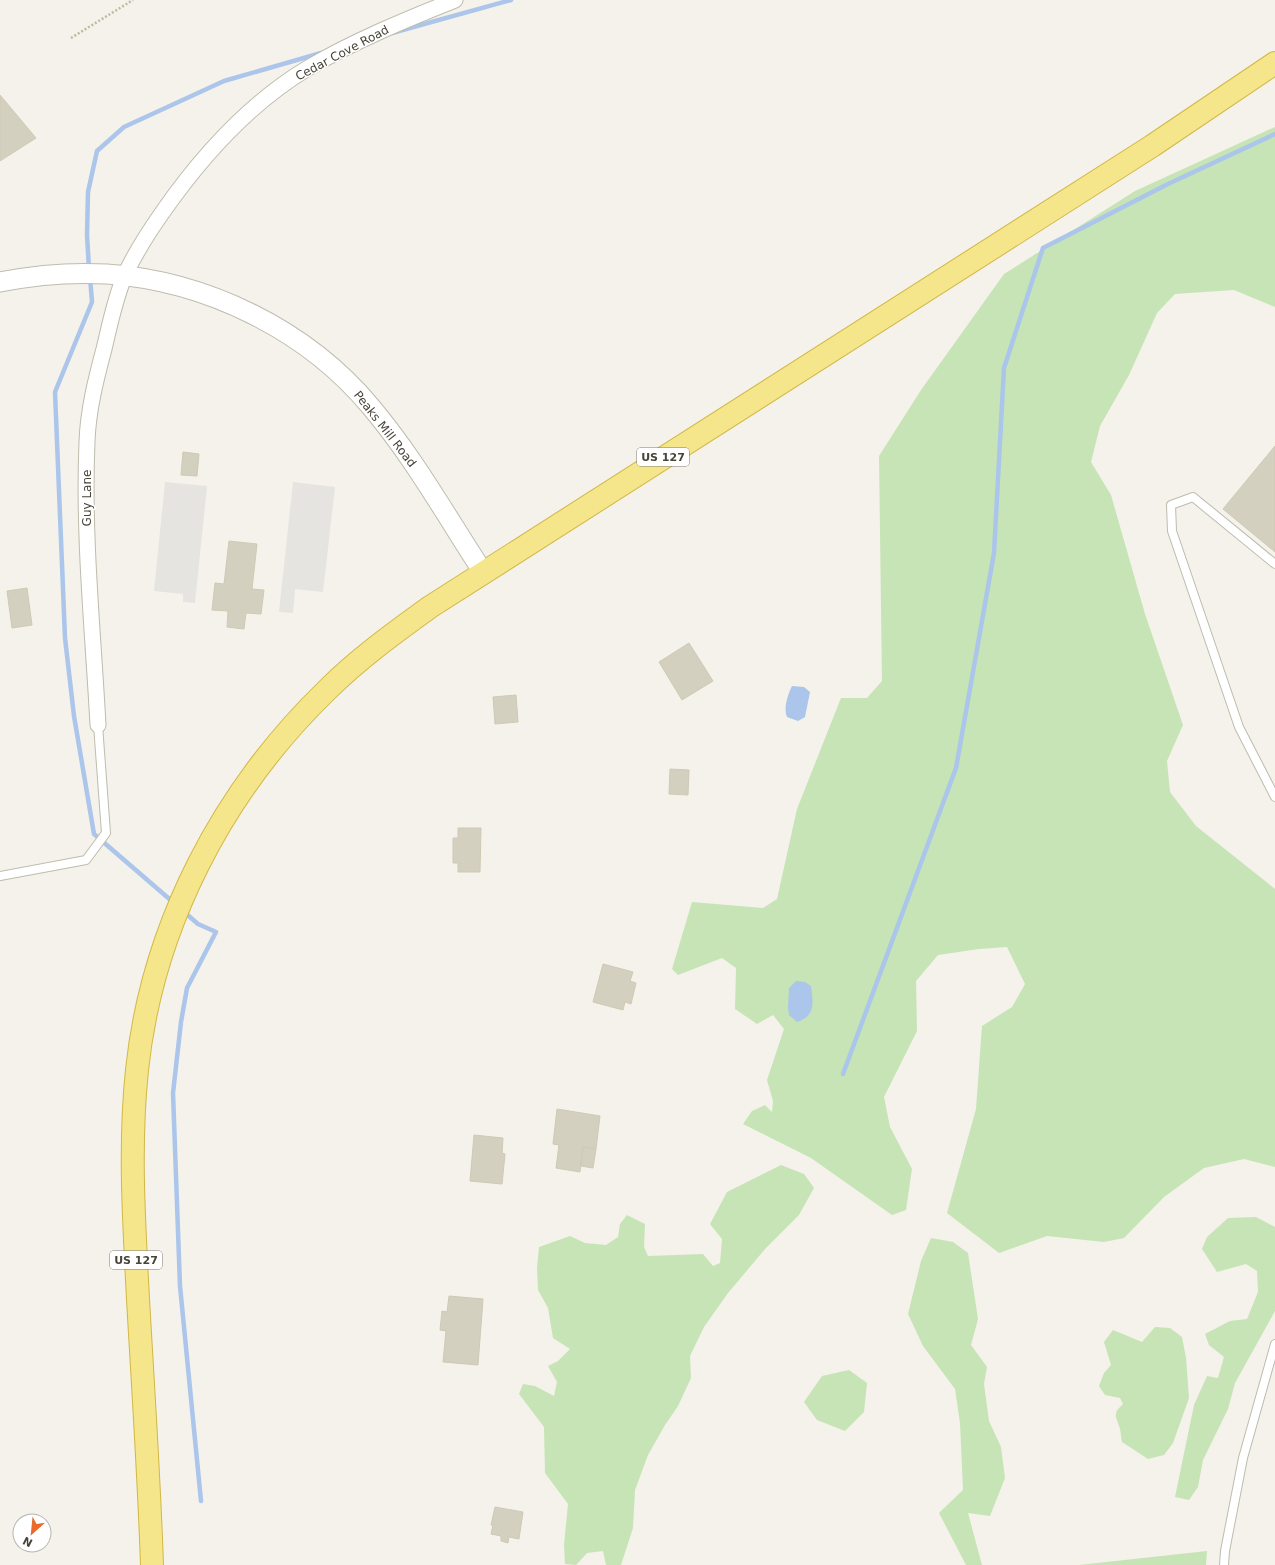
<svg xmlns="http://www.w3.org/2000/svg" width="1275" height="1565" font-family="'DejaVu Sans',sans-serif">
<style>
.green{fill:#c7e4b6}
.parking{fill:#e5e4e1}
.water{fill:#abc5eb}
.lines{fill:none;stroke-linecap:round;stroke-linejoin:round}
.stream{stroke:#abc5eb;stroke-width:4.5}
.building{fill:#d4d0c0;stroke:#cfc9b4}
.service-casing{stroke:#bebcad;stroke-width:10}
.minor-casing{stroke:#bebcad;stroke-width:17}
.tertiary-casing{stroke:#bebcad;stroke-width:21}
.trunk-casing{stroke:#d2b746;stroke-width:24}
.path{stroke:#bfba9f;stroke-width:2.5;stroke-dasharray:2 2;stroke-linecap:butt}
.service{stroke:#fff;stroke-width:8}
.minor{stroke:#fff;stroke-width:15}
.tertiary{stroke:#fff;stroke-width:19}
.trunk{stroke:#f5e68b;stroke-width:22}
.labels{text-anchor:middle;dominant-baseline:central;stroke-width:3;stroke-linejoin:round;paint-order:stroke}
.shield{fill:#fff;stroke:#7e7c74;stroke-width:1}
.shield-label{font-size:11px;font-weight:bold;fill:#474438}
.street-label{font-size:12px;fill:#474438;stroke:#fff}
</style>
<rect width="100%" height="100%" fill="#f4f2ea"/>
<g class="green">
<polygon points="1275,127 1275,307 1234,290 1175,294 1157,313 1129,375 1100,426 1091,462 1111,495 1145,614 1183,725 1167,761 1170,792 1196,826 1275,889 1275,1167 1244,1159 1204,1168 1164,1197 1124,1238 1104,1242 1047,1236 999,1253 947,1213 976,1109 982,1026 1012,1007 1025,984 1007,947 979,949 938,955 916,981 917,1031 884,1097 890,1127 912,1169 906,1210 892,1215 811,1158 743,1124 752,1111 765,1105 772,1112 773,1101 767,1080 784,1029 773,1015 757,1024 735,1009 736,968 722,958 678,975 672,969 692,902 763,908 777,899 797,809 841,698 867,698 882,681 879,456 921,390 1004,274 1135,191"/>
<polygon points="781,1165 804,1174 814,1188 799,1215 766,1248 728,1293 704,1327 690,1356 691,1378 678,1406 665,1425 648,1455 635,1490 633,1528 621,1565 606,1565 603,1551 587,1553 576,1565 565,1564 564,1545 568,1504 545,1473 544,1427 519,1394 523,1384 535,1386 554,1396 557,1382 548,1366 558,1361 570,1349 553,1338 548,1308 538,1290 537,1268 539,1247 570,1236 585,1243 606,1245 618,1237 620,1224 627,1215 645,1224 644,1247 648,1256 703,1254 713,1266 720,1263 722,1239 710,1224 727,1192"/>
<polygon points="1256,1217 1275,1227 1275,1311 1235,1383 1228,1409 1203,1460 1198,1487 1189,1500 1175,1497 1194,1405 1207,1376 1218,1378 1224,1357 1209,1345 1205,1334 1230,1321 1247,1319 1258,1292 1257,1271 1246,1264 1217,1272 1202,1249 1207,1237 1228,1218"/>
<polygon points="931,1238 953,1242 968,1253 978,1319 971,1345 987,1367 984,1384 989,1421 1001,1447 1005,1478 990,1516 968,1513 982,1565 966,1565 939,1513 963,1490 960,1423 955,1389 923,1346 908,1314 921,1261"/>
<path d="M1155 1327 1170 1328 1182 1337 1186 1358 1189 1398 1173 1443 1164 1455 1148 1459 1122 1442C1121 1438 1121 1434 1120 1429 1117 1417 1111 1415 1123 1404L1120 1398 1105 1395 1099 1386 1104 1373 1111 1365 1104 1342 1113 1330 1142 1342Z"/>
<polygon points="849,1370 867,1383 864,1412 845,1431 817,1420 804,1402 822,1376"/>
<polygon points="1207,1551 1206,1565 1079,1565"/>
</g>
<g class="parking">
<polygon points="165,482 207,486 195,603 183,602 183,594 154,591"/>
<polygon points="293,482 335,487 323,592 295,589 293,613 279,612"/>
</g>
<g class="water">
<path d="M792 686 804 687 810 692 805 717 798 721 787 717C783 708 788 694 792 686Z"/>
<path d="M796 981 805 982 811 986C813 1002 816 1016 797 1022L789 1015 788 1008 789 988Z"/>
</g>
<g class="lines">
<g class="stream">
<polyline points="392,33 511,0"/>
<polyline points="89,269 87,235 88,192 97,151 124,127 224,81 321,53"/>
<polyline points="90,277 92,302 55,392 65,638 74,716 94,834 174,903"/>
<polyline points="183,911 198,924 216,932 187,988 181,1022 173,1093 180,1286 201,1501"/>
<polyline points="843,1074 956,768 994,553 1004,368 1043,248 1168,184 1275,134"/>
</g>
</g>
<g class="building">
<polygon points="0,95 36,138 0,161"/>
<polygon points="1275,446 1275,552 1223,509"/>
<polygon points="183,452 199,454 197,476 181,475"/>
<polygon points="229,541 257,544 252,589 264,590 261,614 246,613 244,629 227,627 228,611 212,610 215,583 224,584"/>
<polygon points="27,588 32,625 12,628 7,591"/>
<polygon points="689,643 713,681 682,700 659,662"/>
<polygon points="516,695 518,722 495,724 493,697"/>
<polygon points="670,769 689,770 688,795 669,794"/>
<polygon points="458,828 481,828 480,872 458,872 458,863 453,863 453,838 458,838"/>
<polygon points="603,964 633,972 630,981 636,983 631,1004 625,1002 623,1010 593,1002"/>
<polygon points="557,1109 600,1116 596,1149 583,1147 580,1172 556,1168 559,1145 553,1144"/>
<polygon points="474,1135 503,1138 502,1153 505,1154 502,1184 470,1181"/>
<polygon points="583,1147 596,1149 593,1168 581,1166"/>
<polygon points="449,1296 483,1299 478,1365 443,1362 446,1331 440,1330 442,1311 447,1312"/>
<polygon points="495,1507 523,1512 519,1539 509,1537 508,1543 501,1541 501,1536 491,1534 493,1525 491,1525"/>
</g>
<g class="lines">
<g class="service-casing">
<g id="service">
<polyline points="1275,564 1193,497 1171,505 1172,531 1239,727 1275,797"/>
<polyline points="0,876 86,860 106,833 98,725"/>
<polyline points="1224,1565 1225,1551 1243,1458 1275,1344"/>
</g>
</g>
<g class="minor-casing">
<path id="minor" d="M98 725C93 631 83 536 87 442 88 410 96 379 104 349 110 324 115 298 125 275 135 253 148 233 162 213 201 157 248 104 308 68 354 41 405 20 455 0"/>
</g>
<g class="tertiary-casing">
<path id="tertiary" d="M0 282C35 275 71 272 107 274 207 281 307 330 371 407 414 458 447 517 483 572"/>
</g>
<g class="trunk-casing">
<path id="trunk" d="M152 1565C149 1476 143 1387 138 1299 134 1222 129 1146 137 1070 152 926 223 791 326 691 358 659 394 633 430 607L1152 146 1275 63"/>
</g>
<polyline class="path" points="71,38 133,0"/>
<use href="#service" class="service"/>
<use href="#minor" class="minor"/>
<use href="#tertiary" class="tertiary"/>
<use href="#trunk" class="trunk"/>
</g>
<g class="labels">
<g class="shield">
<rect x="637" y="448" width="52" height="18" rx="3"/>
<rect x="110" y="1251" width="52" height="18" rx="3"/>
</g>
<g class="shield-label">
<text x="663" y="457">US 127</text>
<text x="136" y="1260">US 127</text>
</g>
<g class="street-label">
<text transform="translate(342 53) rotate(-28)">Cedar Cove Road</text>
<text transform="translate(385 429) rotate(52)">Peaks Mill Road</text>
<text transform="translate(87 498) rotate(-90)">Guy Lane</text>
</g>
</g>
<g transform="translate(32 1533) rotate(207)"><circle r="19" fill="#ffffff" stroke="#b5b4af"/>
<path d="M0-3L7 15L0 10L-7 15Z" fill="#e96a2b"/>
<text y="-6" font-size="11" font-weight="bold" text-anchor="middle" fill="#474438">N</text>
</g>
</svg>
